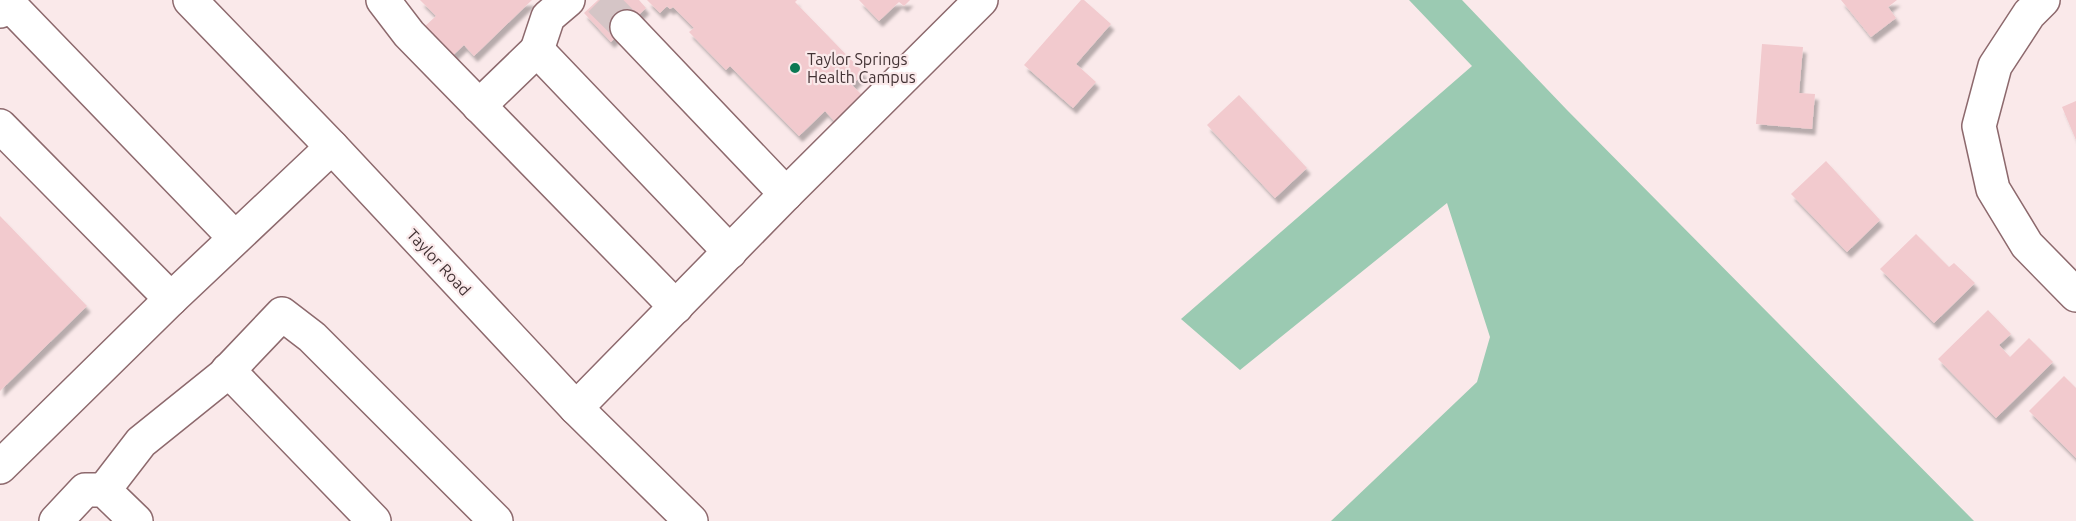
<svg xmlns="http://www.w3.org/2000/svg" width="2076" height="521" font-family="Ubuntu,sans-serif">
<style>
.green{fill:#9bcab2}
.building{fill:#f2cace;filter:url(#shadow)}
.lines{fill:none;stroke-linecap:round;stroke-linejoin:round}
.minor-tunnel{stroke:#d5c5c6;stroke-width:33;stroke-dasharray:33 16;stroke-linecap:butt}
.minor-casing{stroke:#8d696d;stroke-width:36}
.major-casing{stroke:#8d696d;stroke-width:36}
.minor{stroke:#fff;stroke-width:33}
.major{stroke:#fff;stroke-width:33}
.poi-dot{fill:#0b7953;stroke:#fae9ea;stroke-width:2}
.labels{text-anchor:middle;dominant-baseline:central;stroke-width:4.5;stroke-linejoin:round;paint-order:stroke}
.poi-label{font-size:16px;fill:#433335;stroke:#fae9ea;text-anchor:start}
.street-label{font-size:16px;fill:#433335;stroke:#fae9ea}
</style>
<defs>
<filter id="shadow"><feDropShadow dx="3.5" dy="6" stdDeviation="1.5" flood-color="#0004"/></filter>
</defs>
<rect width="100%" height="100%" fill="#fae9ea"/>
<polygon class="green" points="1409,0 1462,0 1567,110 1974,521 1331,521 1477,382 1490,337 1447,203 1240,370 1181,319 1472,66"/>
<g class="building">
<polygon points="420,0 532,0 474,56 464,45 451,57 423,28 436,16"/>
<polygon points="598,0 639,0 646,8 611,42 584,13"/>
<polygon points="647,0 797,0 795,2 864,73 852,85 864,97 837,124 825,111 799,136 730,66 726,70 689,32 694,28 673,7 670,9 667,6 660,13"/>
<polygon points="859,0 910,0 904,6 899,2 879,21"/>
<polygon points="1081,0 1084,0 1111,24 1076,64 1096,82 1073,108 1024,65"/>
<polygon points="1841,0 1897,0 1888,7 1896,18 1871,37"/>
<polygon points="1762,44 1803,47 1799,93 1815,94 1812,129 1756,124"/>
<polygon points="1239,95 1307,168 1275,198 1207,125"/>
<polygon points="2076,101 2076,140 2062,107"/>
<polygon points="1826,161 1880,220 1847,252 1791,194"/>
<polygon points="0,216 87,306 0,391"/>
<polygon points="1916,234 1949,267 1954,263 1975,283 1934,323 1880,269"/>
<polygon points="1988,310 2011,334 1999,345 2010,357 2029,338 2053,362 1996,418 1938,359"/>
<polygon points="2064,376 2076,388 2076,458 2029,411"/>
</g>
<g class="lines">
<polyline class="minor-tunnel" points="600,0 627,27"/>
<g class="minor-casing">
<g id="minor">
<polyline points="383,0 409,34 676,307"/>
<polyline points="2043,0 2029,14 1995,66 1979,126 1993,189 2027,245 2076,295"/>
<polyline points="0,11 8,3 235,238"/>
<polyline points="627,27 786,194"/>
<polyline points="537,50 548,17 568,0"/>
<polyline points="479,106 537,50 730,252"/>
<polyline points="0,126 171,299 332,147"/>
<polyline points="228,370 374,521"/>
<polyline points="576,408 786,194 981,0"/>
<polyline points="0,467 171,299"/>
<polyline points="104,490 141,442 223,376 282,314 312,337 496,521"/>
<polyline points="56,521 85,490 104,490 136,521"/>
</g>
</g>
<g class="major-casing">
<polyline id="major" points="190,0 332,147 576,408 691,521"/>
</g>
<use href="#minor" class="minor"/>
<use href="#major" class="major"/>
</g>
<circle class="poi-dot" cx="795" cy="68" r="6"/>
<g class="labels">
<g class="poi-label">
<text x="807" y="59">Taylor Springs<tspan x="807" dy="18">Health Campus</tspan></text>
</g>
<g class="street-label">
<text transform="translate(439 262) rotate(47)">Taylor Road</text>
</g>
</g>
</svg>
